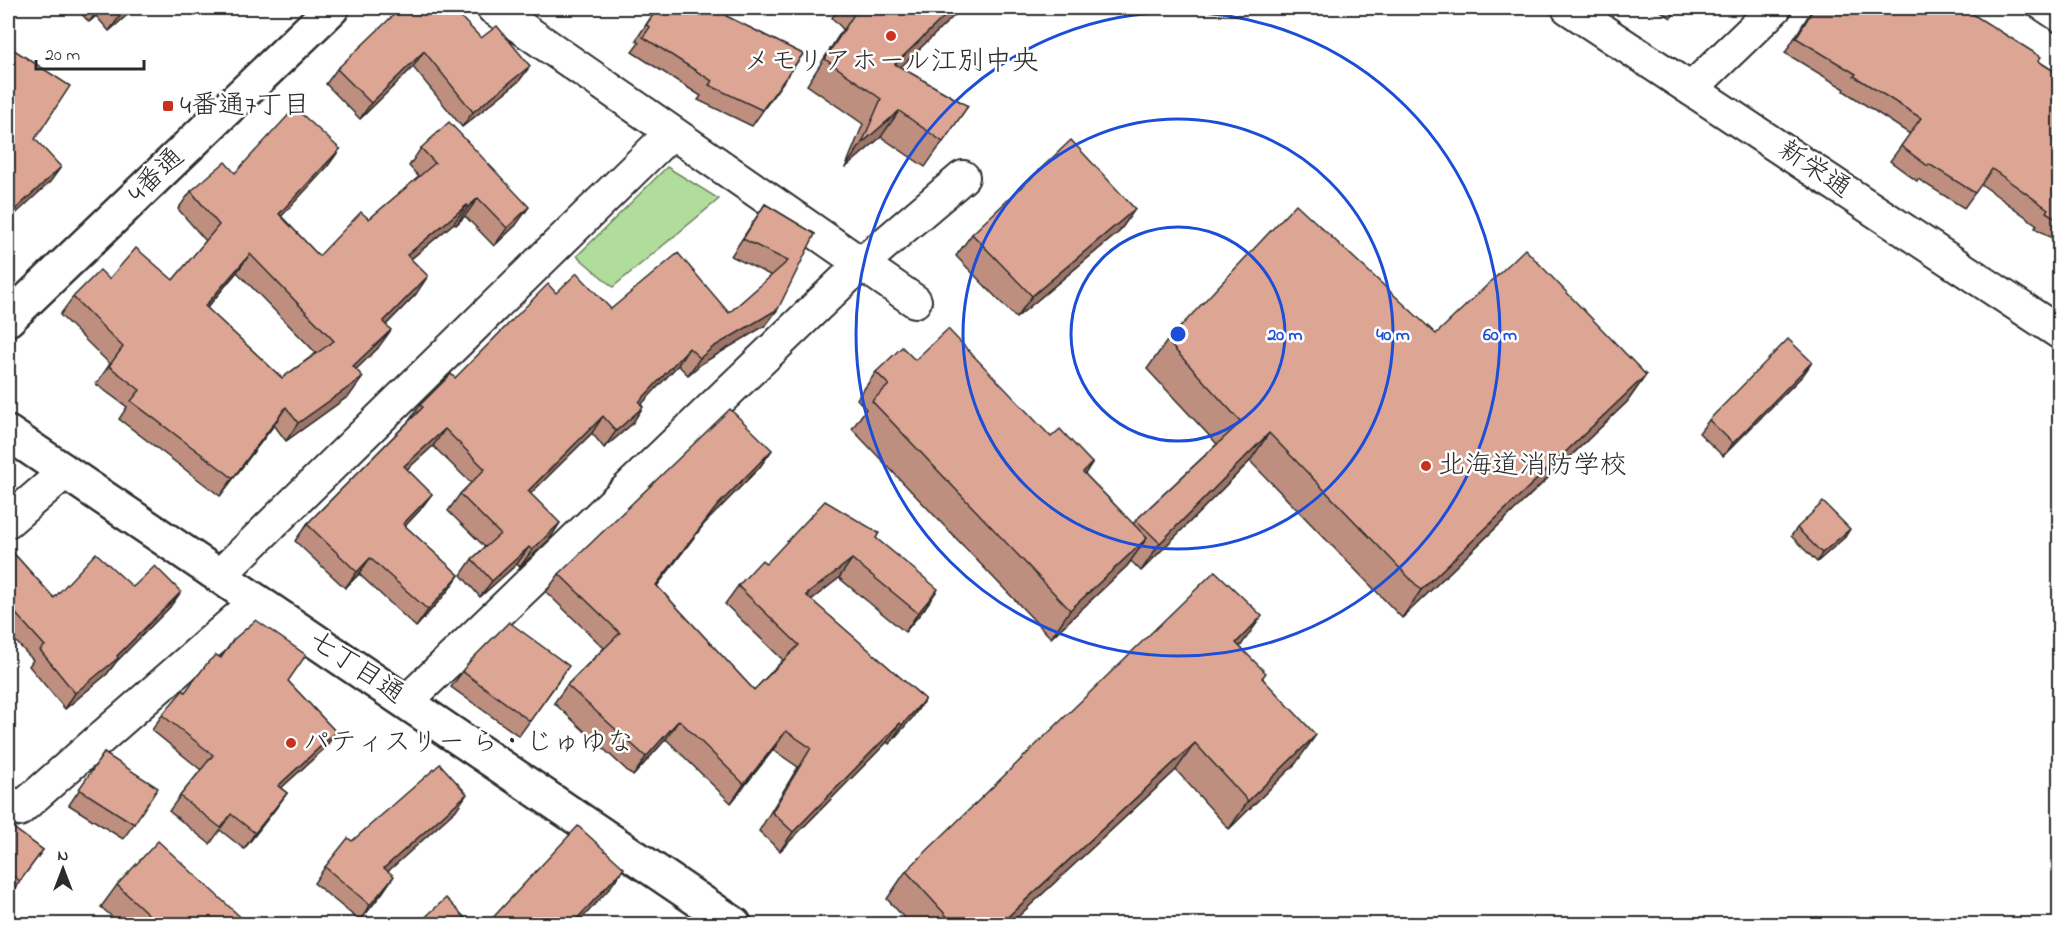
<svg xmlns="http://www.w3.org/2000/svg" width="2067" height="932" font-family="'Indie Flower','Klee One',sans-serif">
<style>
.green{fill:#b0dd9c;stroke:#6e8464;stroke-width:1.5}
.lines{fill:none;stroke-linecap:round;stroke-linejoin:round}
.minor-casing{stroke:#2b2b2b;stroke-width:36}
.tertiary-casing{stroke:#2b2b2b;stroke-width:38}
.minor{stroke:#fff;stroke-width:32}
.tertiary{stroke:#fff;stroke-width:33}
.wall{fill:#be8f7f;stroke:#2b2b2b;stroke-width:1.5;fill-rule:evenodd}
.shaded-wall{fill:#9b7468;stroke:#2b2b2b;stroke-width:1.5}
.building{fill:#dda694;stroke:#2b2b2b;stroke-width:1.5;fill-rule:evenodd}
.ring{fill:none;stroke:#1d4ed8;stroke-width:3}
.poi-dot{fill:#c8321e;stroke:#fff;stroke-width:2}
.labels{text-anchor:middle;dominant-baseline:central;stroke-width:5;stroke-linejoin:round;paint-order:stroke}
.poi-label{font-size:27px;fill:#2b2b2b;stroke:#fff;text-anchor:start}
.street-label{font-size:27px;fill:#2b2b2b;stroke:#fff}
.centre{fill:#1d4ed8;stroke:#fff;stroke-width:3}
.ring-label{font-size:18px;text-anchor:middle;font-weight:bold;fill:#1d4ed8;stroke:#fff;stroke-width:5;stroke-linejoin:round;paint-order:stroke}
</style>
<rect width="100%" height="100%" fill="#fff"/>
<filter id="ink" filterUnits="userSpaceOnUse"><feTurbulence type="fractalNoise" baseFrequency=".0167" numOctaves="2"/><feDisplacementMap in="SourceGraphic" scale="12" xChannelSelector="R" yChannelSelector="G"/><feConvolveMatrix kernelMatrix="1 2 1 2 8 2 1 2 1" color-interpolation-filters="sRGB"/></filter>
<g filter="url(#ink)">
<polygon class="green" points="667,167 719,199 613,287 577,256"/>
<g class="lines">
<g class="minor-casing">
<g id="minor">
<polyline points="493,8 915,301"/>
<polyline points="1568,8 2060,333"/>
<polyline points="1987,8 2060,56"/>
<polyline points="1691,89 1775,8"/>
<polyline points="8,521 65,472"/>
<polyline points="219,576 671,133"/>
<polyline points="406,702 861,264 963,177"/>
<polyline points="8,802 19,810 257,601"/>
</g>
</g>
<g class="tertiary-casing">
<g id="tertiary">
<polyline points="8,319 332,8"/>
<polyline points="8,433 734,924"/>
</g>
</g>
<use href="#minor" class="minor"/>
<use href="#tertiary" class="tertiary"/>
</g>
<g class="wall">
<polygon points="76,8 135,8 109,31 96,16 89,22"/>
<polygon points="657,8 732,8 726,16 803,54 752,126 698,100 701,96 632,52 639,43 636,40"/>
<polygon points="839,8 962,8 900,67 968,106 925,167 881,137 845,168 863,124 807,85 843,29 832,18"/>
<polygon points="1656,8 1678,8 1671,18"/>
<polygon points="1813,8 1963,8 2038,61 2060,75 2060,243 2035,228 2037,225 1981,184 1964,208 1918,179 1917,181 1890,161 1910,134 1844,91 1845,89 1785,53"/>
<polygon points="481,38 530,66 519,81 462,127 413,67 360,119 326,84 337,69"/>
<path d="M421 148 516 225 494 246 465 216 456 225 454 223 411 259 416 294 386 325 378 348 356 369 350 395 286 441 274 425 220 496 119 419 127 407 96 384 110 364 60 315 73 297 109 279 173 280 206 241 178 209 191 191 235 173 340 149 327 167 281 216 319 256 369 219 419 177 409 166ZM237 272 316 353 282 378 207 308Z"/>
<polygon points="765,204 815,234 766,325 701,364 688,375 678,365 641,404 632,424 604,448 592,433 530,494 549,540 520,567 517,564 480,597 461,575 472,559 485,547 448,511 460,494 471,483 433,446 407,469 420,510 405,526 459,575 447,592 416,627 359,574 345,588 295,541 307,524 409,421 420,405 455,378 556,293 611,309 729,313 772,276 731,256"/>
<polygon points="1135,209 1119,232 1016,318 956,256 972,234"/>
<polygon points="1436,334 1646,375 1627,402 1402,618 1250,461 1141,571 1131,561 1127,566 1051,638 852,429 866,409 857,399 876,372 915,360 1051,437 1092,463 1085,474 1133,524 1136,520 1217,444 1147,369 1167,341"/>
<polygon points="1812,362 1803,375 1723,456 1699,433 1709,420"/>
<polygon points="772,450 759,468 704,524 657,586 754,690 783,660 725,604 738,586 766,564 876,538 925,608 905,632 839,578 811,600 925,699 912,718 889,744 887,742 780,851 759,831 798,767 773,750 731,803 666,739 633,776 554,703 567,685 604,648 546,592 559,574"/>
<polygon points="1797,528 1845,537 1817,562 1791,536"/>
<polygon points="8,547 54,598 133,587 170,607 116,662 107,674 65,709 29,666 33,660 8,633"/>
<polygon points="1242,644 1240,647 1263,678 1296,763 1229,829 1176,770 1010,924 910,924 887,899 906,871"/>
<polygon points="471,660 558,682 519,736 451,687"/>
<polygon points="288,681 336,732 325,748 281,788 287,793 276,808 244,849 220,830 210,844 169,811 180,796 201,770 152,730 162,715 185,692"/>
<polygon points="104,753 134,824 123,839 69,805"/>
<polygon points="456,810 388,871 383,892 360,921 314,883 325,867 352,841"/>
<polygon points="8,824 43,850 9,896 8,896"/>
<polygon points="117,885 248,924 120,924 101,907"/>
</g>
<g class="shaded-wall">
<polygon points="100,8 102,8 96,16 89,22"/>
<polygon points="129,8 135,8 109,31 120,16"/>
<polygon points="953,8 962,8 877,90 895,64"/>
<polygon points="424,51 413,67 360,119 371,103"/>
<polygon points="530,66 519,81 462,127 473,112"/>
<polygon points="899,111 881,137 845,168 862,143"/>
<polygon points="340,149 327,167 267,232 279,214"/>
<polygon points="61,167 50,182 8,221 8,216"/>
<polygon points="478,198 465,216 456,225 468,207"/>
<polygon points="467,205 454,223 394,273 407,255"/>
<polygon points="529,207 516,225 494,246 507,228"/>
<polygon points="1135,209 1119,232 1016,318 1032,296"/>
<polygon points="250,254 237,272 193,324 205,306"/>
<polygon points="428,276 416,294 371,340 383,322"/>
<polygon points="778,309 766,325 701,364 688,375 700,358 713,347"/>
<polygon points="391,330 378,348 341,384 353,366"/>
<polygon points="689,348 678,365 628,419 639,402"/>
<polygon points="1812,362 1803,375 1723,456 1733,443"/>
<polygon points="1646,375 1627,402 1402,618 1421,590"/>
<polygon points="363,377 350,395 286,441 298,423"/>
<polygon points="286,407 274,425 220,496 233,478"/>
<polygon points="643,407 632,424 604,448 616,431"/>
<polygon points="603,416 592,433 516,508 528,491"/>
<polygon points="445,429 433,446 392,483 404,466"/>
<polygon points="1269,433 1250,461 1141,571 1160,543"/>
<polygon points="772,450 759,468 704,524 643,604 656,585 717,506"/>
<polygon points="432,494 420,510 391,541 403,524"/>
<polygon points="560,523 549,540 520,567 532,550"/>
<polygon points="1850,529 1845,537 1817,562 1822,553"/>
<polygon points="1147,538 1127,566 1051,638 1070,610"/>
<polygon points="529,547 517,564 480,597 492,581"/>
<polygon points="370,558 359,574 345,588 357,572"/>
<polygon points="852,559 839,578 793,614 806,595"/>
<polygon points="459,575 447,592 416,627 428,610"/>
<polygon points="938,589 925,608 905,632 918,613"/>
<polygon points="181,592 170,607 116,662 107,674 65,709 75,693 117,656"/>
<polygon points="1262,616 1242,644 1217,671 1236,643"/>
<polygon points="925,699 912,718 889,744 902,725"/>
<polygon points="679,720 666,739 633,776 646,757"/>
<polygon points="900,723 887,742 780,851 793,832"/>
<polygon points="786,731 773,750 731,803 744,784"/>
<polygon points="336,732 325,748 267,801 278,786"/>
<polygon points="1316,735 1296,763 1229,829 1248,801"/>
<polygon points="1195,743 1176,770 1010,924 1000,924"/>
<polygon points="287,793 276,808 244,849 255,833"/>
<polygon points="467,794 456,810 374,884 384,868"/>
<polygon points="624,868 609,889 577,924 572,924"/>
<polygon points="394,876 383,892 360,921 370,905"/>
</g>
<g class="building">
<polygon points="113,8 129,8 120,16"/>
<polygon points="401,8 452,8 481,38 497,26 530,66 473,112 424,51 371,103 337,69"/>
<polygon points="658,8 732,8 726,16 803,54 762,110 709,85 712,81 643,37 650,27 646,25"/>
<polygon points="858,8 953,8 895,64 968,106 943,142 899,111 862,143 881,99 825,59"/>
<polygon points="1814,8 1963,8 2041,57 2038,61 2060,75 2060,221 2046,212 2048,209 1992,169 1975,193 1929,164 1928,166 1901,146 1921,118 1854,76 1856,74 1796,38"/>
<polygon points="8,46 70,86 35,139 61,167 8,216"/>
<path d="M295 108 340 149 279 214 319 256 361 212 369 219 435 163 421 148 449 122 529 207 507 228 478 198 468 207 467 205 407 255 428 276 383 322 391 330 353 366 363 377 298 423 286 407 233 478 131 401 140 390 109 366 123 347 73 297 100 270 109 279 136 248 173 280 219 225 191 191 225 162 235 173ZM250 254 334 341 282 378 205 306Z"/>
<polygon points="1071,140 1135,209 1032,296 972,234"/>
<polygon points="765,204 815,234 778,309 713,347 700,358 689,348 639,402 643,407 616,431 603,416 528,491 560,523 532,550 529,547 492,581 472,559 500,534 460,494 485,469 445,429 404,466 432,494 403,524 459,575 428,610 370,558 357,572 307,524 423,407 420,405 451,374 455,378 548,284 556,293 577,273 611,309 678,253 729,313 788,261 743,239"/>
<polygon points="1296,204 1436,334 1525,249 1646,375 1421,590 1269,433 1160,543 1136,520 1241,422 1167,341"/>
<polygon points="948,329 1051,437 1060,429 1092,463 1083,472 1147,538 1070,610 872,401 889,385 876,372 902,347 915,360"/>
<polygon points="1788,339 1812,362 1733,443 1709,420"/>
<polygon points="730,409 772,450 717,506 656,585 754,690 799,645 738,586 762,560 766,564 825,501 879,533 876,538 938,589 918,613 852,559 806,595 925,699 902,725 900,723 793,832 772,812 811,748 786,731 744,784 679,720 646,757 567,685 620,633 559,574"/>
<polygon points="1823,502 1850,529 1822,553 1797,528"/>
<polygon points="8,547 54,598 96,553 133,587 155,566 181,592 117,656 118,658 75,693 40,650 45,646 8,605"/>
<polygon points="1215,571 1262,616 1236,643 1266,673 1262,678 1316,735 1248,801 1195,743 1000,924 954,924 906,871"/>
<polygon points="256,620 306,655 288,681 336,732 278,786 287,793 255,833 231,814 221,828 180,796 213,755 162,715 183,690 185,692 209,661 216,655 221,658 233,640"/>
<polygon points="509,622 569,666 530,721 462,671 471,660"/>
<polygon points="104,753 158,788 134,824 79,789"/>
<polygon points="440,764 467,794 384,868 394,876 370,905 325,867 348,838 352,841"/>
<polygon points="8,824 43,850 20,881 8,872"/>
<polygon points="578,826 624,868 572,924 487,924"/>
<polygon points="158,841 248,924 159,924 117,885"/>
<polygon points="446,898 471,924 418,924"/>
</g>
</g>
<g class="ring">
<circle cx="1178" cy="334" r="107"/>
<circle cx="1178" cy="334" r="215"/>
<circle cx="1178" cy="334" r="322"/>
</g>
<g class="poi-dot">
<circle cx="891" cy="36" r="6"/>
<rect x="162" y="100" width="12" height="12" rx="3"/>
<circle cx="1426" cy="466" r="6"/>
<circle cx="291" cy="743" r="6"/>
</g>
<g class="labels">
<g class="poi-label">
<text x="891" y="62" text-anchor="middle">メモリアホール江別中央</text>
<text x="180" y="106">4番通7丁目</text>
<text x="1438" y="466">北海道消防学校</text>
<text x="303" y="743">パティスリー ら・じゅゆな</text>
</g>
<g class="street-label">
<text transform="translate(1814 170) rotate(34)">新栄通</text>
<text transform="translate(157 176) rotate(-44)">4番通</text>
<text transform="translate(356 668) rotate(34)">七丁目通</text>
</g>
</g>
<circle cx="1178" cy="334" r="9" class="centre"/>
<g class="ring-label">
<text x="1285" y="340">20 m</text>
<text x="1393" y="340">40 m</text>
<text x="1500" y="340">60 m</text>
</g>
<rect width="2067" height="932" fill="none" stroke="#fff" stroke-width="30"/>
<rect x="15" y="15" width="2037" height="902" fill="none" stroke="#2b2b2b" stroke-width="2" filter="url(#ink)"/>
<g transform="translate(63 869)" stroke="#ffffff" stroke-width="4.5" paint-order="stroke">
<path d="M0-4.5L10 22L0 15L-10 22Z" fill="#2b2b2b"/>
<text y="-9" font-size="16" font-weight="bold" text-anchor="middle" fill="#2b2b2b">N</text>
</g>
<path d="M36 60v9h108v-9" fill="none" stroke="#2b2b2b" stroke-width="3"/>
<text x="45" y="60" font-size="18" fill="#2b2b2b" stroke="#ffffff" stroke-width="4.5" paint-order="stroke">20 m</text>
</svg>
